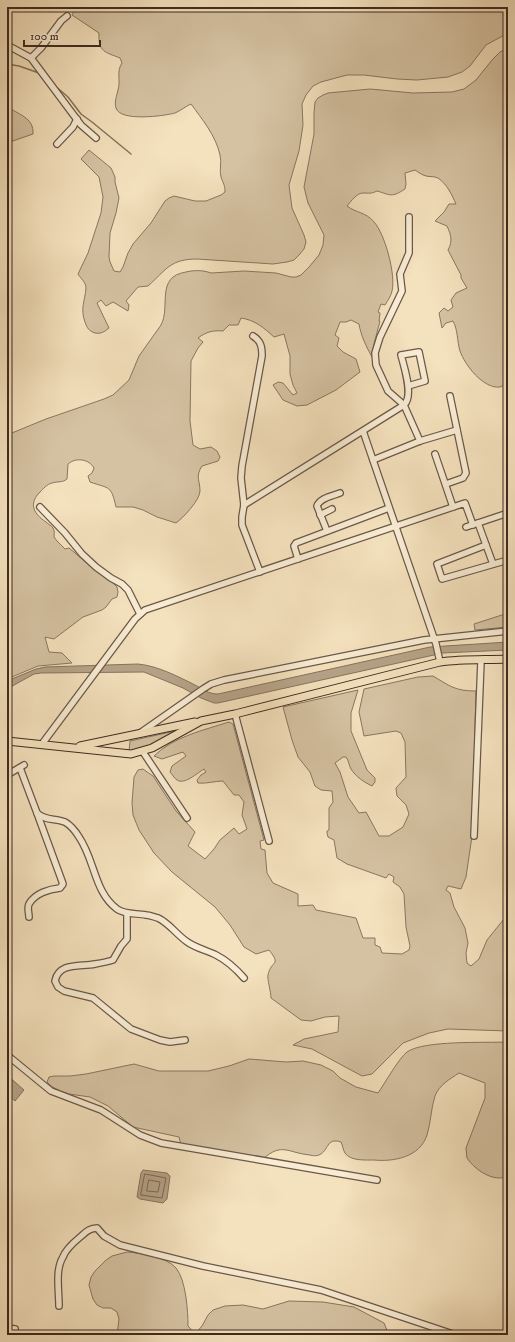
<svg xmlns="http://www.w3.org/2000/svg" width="515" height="1342" font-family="'IM FELL DW Pica',serif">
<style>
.green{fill:#d5c2a2;stroke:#897661}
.water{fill:#b6a388;stroke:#86735e}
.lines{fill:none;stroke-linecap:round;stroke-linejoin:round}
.shore{stroke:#7a6754;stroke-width:1}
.stream{stroke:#86735e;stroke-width:1.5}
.minor-casing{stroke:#6b5847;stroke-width:8}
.major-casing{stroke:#3d2b20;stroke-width:9}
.minor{stroke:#f8ecd4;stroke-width:5.5}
.major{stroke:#f4e1bd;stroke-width:7}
</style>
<rect width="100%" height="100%" fill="#f4e1bd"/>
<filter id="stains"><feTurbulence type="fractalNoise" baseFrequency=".005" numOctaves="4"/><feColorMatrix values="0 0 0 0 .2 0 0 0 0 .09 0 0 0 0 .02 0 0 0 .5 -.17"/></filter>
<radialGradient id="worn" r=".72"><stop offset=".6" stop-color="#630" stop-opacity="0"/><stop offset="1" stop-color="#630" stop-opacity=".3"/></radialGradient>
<g class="green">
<path d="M76 7H508V33L486 45 470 66 462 72 448 77 417 80 397 79 364 75H347L321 82 313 86 306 95 302 104 303 125 299 151 289 185 292 208 304 235 306 242 304 249 299 255 294 260 287 262 273 264 197 259C170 259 166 270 148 286L138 287 126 301 129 305 128 311 113 302 106 306 101 300 97 303 109 328C104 332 101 334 95 333 89 331 87 328 85 322 80 308 85 301 86 288 86 282 81 279 78 274L88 253 101 213 103 197 99 177 81 159 89 150 111 168 115 177V182L119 198 116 213 110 233 109 257 110 262 114 271 120 272 123 267 128 253 133 244 151 223 165 201 169 198 174 196 195 201H206L221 195 225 192C225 185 223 183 221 177 219 170 222 162 220 155 216 136 202 119 191 104 186 106 180 111 175 113 164 116 120 122 116 108 114 102 117 95 118 90 121 80 116 72 122 63L120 58C105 52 98 52 99 33L72 15Z"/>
<path d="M508 48V382C505 384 503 386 500 387 483 389 465 365 460 351 457 341 458 330 453 321L446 323 442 328 439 313 444 308 448 311 453 307 451 300 456 293 467 288 461 278V275L448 250C453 241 451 235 447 226L435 221 444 212 449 204H456C452 195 447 184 438 178 434 176 430 177 426 176 422 175 418 172 415 170L405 173 406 184 405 189C391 198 391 195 377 191 371 194 369 193 363 193 357 193 351 201 347 206 356 213 366 212 374 222 385 234 396 275 392 291 391 296 388 300 385 305L381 304 378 312 380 313 379 321H380L374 344 372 357C366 346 361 336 359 324L351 320 346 322H340L335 335 339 338 337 346 343 352 356 359 360 372 336 390 307 405 297 406 283 400 273 385 278 382 283 383 293 395 297 393 293 385 290 374V356L284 334 274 337C264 328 255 320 241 318L238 325H229L223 331C213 330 206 332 198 338L203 342 198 348 191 361 190 421 193 445 200 449 211 447 217 451 220 457 218 461 202 466C195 477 200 480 200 491 200 500 183 518 176 523L157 517 143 510 133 507H116C111 485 110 489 90 482L88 476 92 473 94 468C89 459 76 457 68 464L67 479C62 483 58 481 52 483 47 484 43 489 40 492 28 504 34 514 46 522 48 524 52 526 53 528 55 531 54 534 54 537L57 541 65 549 69 548 100 574 113 583 117 587 118 592 117 597 112 599 106 607 102 610 83 617 54 639 45 637 49 652 62 653 72 663 38 666 7 679V435L46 419 104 399 113 395 129 380 139 356 161 325C171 306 155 277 186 272 194 270 203 270 211 273L244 271 276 273 291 277H296L301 275 309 267 319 255 323 245 324 235 308 203 304 187 314 134V113L315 102 318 98 323 95 328 93 370 89 413 93 452 92 464 89 476 80 492 60 500 52Z"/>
<path d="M7 106C18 115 34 117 33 134L7 143Z"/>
<polygon points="508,613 508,627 475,630 474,624"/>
<path d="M433 676C450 686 455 691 476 691L472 836 466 877 461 889 448 886 446 890 450 893 454 907 465 928 468 943 466 953 467 963 471 966 479 959 487 940 508 914V1031L448 1029 429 1033 403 1043 372 1074 362 1076 312 1049 293 1045 304 1039 338 1032 339 1016 325 1017 311 1021 301 1020 271 998C271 992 267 979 268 975 271 960 282 966 269 950L256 954 244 947 230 925 215 907 172 872 154 853 139 830 133 815 132 803 134 777 138 770 143 769 153 776 176 811 195 832 188 846 205 859 214 849 220 840 234 828 239 834 247 829 242 815 244 802 239 795H234L223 781C215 781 206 784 198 783L197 780 201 775 206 772 204 769C197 773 185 785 177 780 174 778 172 774 170 772L172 766 186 756 183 752 162 759 154 756C173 737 204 730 229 722L233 724 264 840 260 841 261 849 265 850 267 873 273 883 298 894V906L313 905 316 910 356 918 363 938H375V945L380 947 382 953 402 954 409 950 410 946 406 927 404 894 400 887 393 882 394 877 389 874 386 878 347 864 337 858 334 840 328 837 327 833V831L329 830V808L333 802 332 791 321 790 315 786 310 772 298 757 292 740 283 707 358 690 351 713V731L367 770 375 778V782L372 786C364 782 356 777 351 769 349 766 349 761 346 757H343L335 763 340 772 348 797 359 813 366 812 379 836H389L403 827 409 814 406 805 397 796 396 788 406 777 405 742 401 733 396 731 364 736 359 712 364 689 418 677Z"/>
<polygon points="175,731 175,732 150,746 129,752 130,741"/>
<path d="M508 1042V1176C494 1183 475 1170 467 1158L466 1148 485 1098V1083L459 1073C450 1079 439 1085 435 1096 431 1108 431 1122 427 1135 420 1157 394 1162 374 1160 365 1160 350 1161 345 1153 343 1150 343 1146 341 1142 326 1137 329 1151 319 1155 316 1156 313 1156 310 1155 288 1153 282 1142 263 1159L181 1145 179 1137 133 1127 108 1106 90 1097 69 1094 60 1091 51 1086 47 1082 49 1077 54 1076H70L86 1074 134 1064 159 1071H208L229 1066 249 1059 286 1062 303 1061 321 1065 333 1071 340 1078 356 1087 378 1093C385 1083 399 1058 407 1052 424 1040 485 1043 508 1042Z"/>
<path d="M127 1252C140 1253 167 1257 176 1268 186 1280 188 1311 188 1326L195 1334 202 1326 208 1315 213 1310 225 1306 243 1305 263 1309 289 1301 323 1302 354 1307 384 1323 389 1335H117L119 1319 117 1312 111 1308H103L97 1305 93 1299 89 1285 91 1277 95 1271 106 1260 112 1256Z"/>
</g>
<g class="water">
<path d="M508 642V650L443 653 218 703H214L201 698 183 688 144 672 41 673 34 674 7 689V681L36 669 45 667 138 664C158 666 177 676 195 685 203 689 208 694 218 694L430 647Z"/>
<polygon points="7,1075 24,1090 15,1101 7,1094"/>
<polygon points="143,1170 167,1173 170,1176 167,1199 163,1203 140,1199 137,1197 141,1173"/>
</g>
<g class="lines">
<g class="shore">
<polygon points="145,1174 166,1178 162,1198 141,1195"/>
<polygon points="149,1180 160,1182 158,1192 147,1191"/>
</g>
<g class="stream">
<polyline points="7,64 19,66 39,73"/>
<polyline points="54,85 68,97 81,114 92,122 131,154"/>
</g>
<g class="minor-casing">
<g id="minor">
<polyline points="7,45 31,58 81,125 96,138"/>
<polyline points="31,58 41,48 61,21 67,16"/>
<polyline points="57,144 73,127 77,119"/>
<polyline points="409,217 409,253 400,274 402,291 380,337 375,353 376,365 388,391 404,405 420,441"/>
<path d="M253 336C261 341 262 347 262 356L242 466 241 478 244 505 242 517V525L260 572"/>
<polyline points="363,431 436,644 440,662"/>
<polyline points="435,454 453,507"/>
<polyline points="373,460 420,441 457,430"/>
<polyline points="446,484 463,478 466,473 450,396"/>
<path d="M244 505 404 405C414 396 404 367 401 355L419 352 425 381 408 386"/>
<polyline points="40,507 65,533 82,554 96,567 111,578 122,584 128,590 140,614"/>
<polyline points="320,515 332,509"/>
<polyline points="478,523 493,564"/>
<polyline points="466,527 508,513"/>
<path d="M327 531 317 506C320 498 332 496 340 493"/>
<polyline points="486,545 437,564 442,579 508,560"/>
<polyline points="298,559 294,546 296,543 389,508"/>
<polyline points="235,714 269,841"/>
<polyline points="140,733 203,689 211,684 224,680 424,640 508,631"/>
<polyline points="42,744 135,619 145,610 465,503 473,525"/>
<polyline points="143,752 187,818"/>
<path d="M20 768 37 813C45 821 55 818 65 822 70 825 76 832 79 837 95 860 94 892 117 909 125 915 137 913 146 915 150 915 154 917 158 918 169 923 176 934 186 941 195 948 206 950 216 955 226 960 237 970 244 978"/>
<polyline points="7,775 24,765"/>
<polyline points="474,836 481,661"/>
<path d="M127 913V939L121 946 113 960C107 962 101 963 95 964 80 967 59 962 55 981L58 987 64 991 93 998 131 1029 160 1040 170 1042 185 1040"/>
<path d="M29 917C29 913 27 908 29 904 35 893 50 889 60 888L63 884 37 813"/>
<polyline points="7,1055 51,1091 101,1110 140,1135 161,1143 377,1180"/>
<path d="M59 1306C59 1290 55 1270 63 1257 66 1249 73 1243 79 1238 85 1233 89 1228 97 1228L104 1236 120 1245 203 1266 321 1290 456 1335"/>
<polyline points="7,1328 15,1329"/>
</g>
</g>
<g class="major-casing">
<g id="major">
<path d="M7 741 131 754 152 748 201 721 235 714 440 662C462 659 485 660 508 659"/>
<polyline points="80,746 195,722"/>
</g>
</g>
<use href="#minor" class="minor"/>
<use href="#major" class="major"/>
</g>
<rect width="515" height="1342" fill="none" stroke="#f4e1bd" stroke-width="24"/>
<rect x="8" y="8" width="499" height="1326" fill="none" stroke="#3d2b20" stroke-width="2"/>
<rect x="12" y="12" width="491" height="1318" fill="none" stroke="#3d2b20"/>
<path d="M24 40v6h76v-6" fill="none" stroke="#3d2b20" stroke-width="2"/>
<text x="30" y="40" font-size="12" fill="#3d2b20" stroke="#f8ecd4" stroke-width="3" paint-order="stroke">100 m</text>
<rect width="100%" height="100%" filter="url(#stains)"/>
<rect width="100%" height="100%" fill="url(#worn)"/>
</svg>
